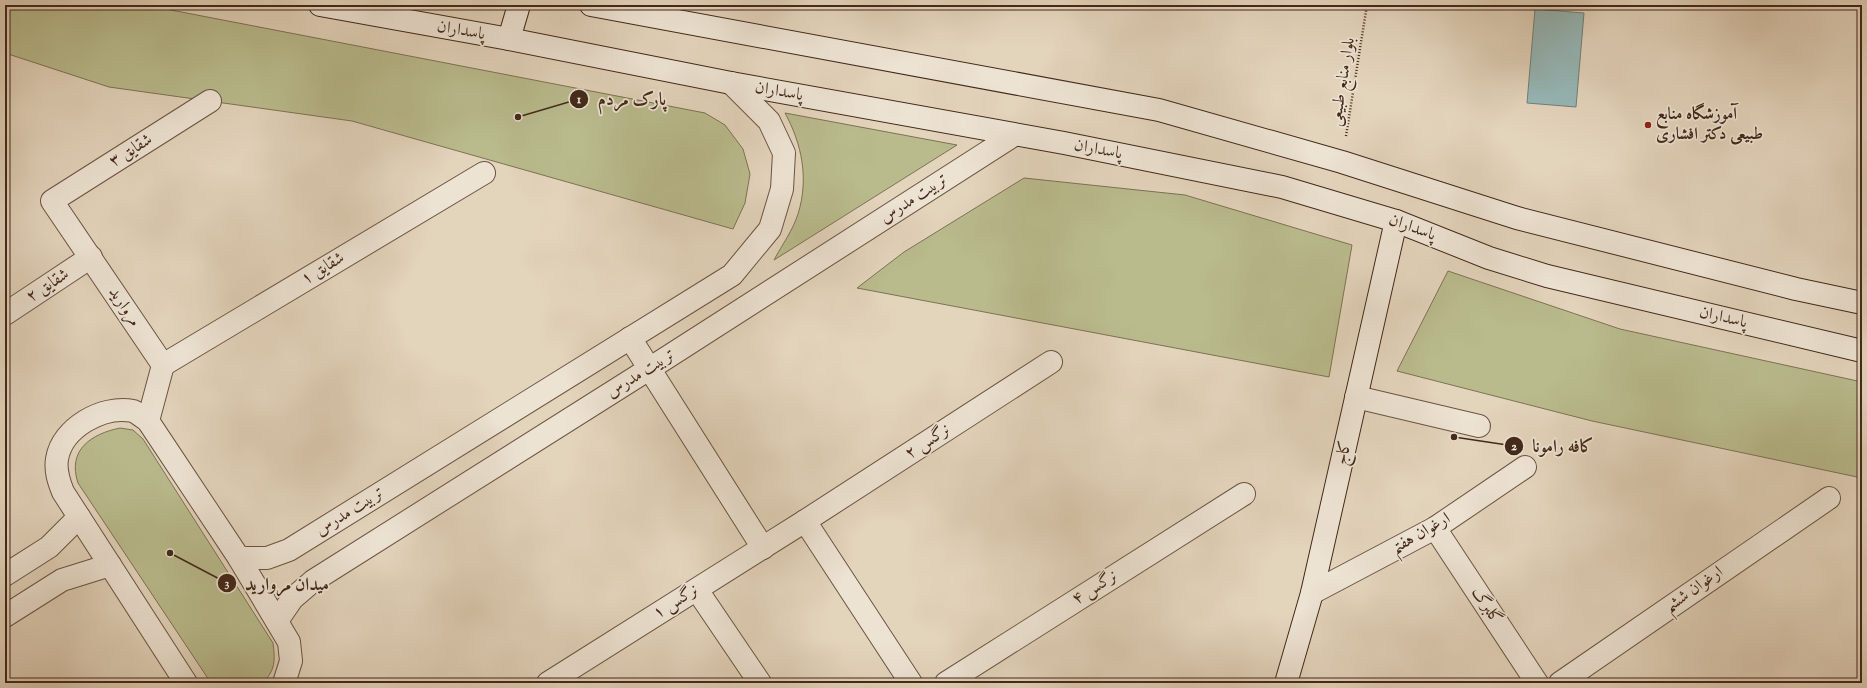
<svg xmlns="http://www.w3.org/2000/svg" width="1867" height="688" font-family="'Sorts Mill Goudy',Amiri,serif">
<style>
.green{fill:#b9bb8d;stroke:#7e7254}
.water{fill:#96b7b7;stroke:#757e78}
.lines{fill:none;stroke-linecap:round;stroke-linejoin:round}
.street-casing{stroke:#6b5442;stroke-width:24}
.secondary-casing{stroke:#43291a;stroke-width:24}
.path{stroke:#43291a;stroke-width:2.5;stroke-dasharray:1 2;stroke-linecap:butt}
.street{stroke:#ede3d3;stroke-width:22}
.secondary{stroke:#ede3d3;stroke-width:22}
.poi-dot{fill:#8f2418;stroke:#ede3d3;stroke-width:1.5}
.labels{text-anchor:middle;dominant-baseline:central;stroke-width:3.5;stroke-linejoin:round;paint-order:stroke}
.street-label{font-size:17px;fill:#43291a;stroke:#ede3d3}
.poi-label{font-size:17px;font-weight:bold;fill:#43291a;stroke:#ede3d3;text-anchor:start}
.leader{fill:none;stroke:#43291a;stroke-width:1.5}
.callout-dot{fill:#43291a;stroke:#ede3d3;stroke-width:1.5}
.mark-label{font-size:12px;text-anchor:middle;font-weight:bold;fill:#fff}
.callout-label{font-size:18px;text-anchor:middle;font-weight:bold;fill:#43291a;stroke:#ede3d3;stroke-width:3.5;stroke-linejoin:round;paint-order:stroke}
</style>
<rect width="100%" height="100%" fill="#e3d4bc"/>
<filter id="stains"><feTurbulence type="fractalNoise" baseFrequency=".005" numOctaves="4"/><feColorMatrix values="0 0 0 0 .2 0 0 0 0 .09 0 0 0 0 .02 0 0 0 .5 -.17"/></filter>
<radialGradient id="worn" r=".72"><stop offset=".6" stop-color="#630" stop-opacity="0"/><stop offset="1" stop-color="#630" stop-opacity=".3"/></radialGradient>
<g class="green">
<polygon points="5,5 145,5 705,113 725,125 743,149 750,174 745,203 733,229 352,121 109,87 5,53"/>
<path d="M785 113 957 145 774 260C782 245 793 230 798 214 809 179 802 144 785 113Z"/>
<polygon points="1024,178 1185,195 1352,245 1329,377 857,288 904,252"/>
<polygon points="1448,271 1620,329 1862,382 1862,478 1592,421 1397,371"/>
<path d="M120 428 133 430 143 439 273 643C275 659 276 671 262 683H211L78 483C67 450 91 434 120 428Z"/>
</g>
<polygon class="water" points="1535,9 1584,13 1576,107 1527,103"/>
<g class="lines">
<g class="street-casing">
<g id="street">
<polyline points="5,314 91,257"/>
<polyline points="630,338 763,548"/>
<polyline points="163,365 484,173"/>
<polyline points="1356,397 1479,426"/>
<polyline points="148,421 163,365 52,201 210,101"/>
<polyline points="805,521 911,683"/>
<polyline points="1435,528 1537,683"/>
<polyline points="239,558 267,558 289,550 732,275 770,229 782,189 784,153 769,121 731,83"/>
<polyline points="5,575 49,547 79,517"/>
<polyline points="697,590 760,683"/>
<polyline points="1312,593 1435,528 1525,467"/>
<polyline points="5,616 62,580 110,565"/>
<polyline points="277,621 292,599 313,581 649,369 1014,135"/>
<path d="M186 683 63 492C59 482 55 471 57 459 62 428 102 405 133 411 138 413 144 418 148 421L239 558 289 642 291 661 284 683"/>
<polyline points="548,683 805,521 1051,362"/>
<polyline points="946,683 1244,494"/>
<polyline points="1560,683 1829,498"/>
</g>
</g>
<g class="secondary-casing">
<g id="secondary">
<polyline points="320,5 509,39 731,83 1064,143 1282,187 1396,221 1489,258 1547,276 1862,351"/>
<polyline points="591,5 1159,110 1342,162 1517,218 1796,289 1862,303"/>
<polyline points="509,39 519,5"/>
<polyline points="1286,683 1312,593 1396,221"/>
</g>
</g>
<polyline class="path" points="1346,136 1367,5"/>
<use href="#street" class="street"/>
<use href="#secondary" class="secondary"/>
</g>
<circle class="poi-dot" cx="1648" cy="125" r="4"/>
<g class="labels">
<g class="street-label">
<text transform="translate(461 31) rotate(10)">پاسداران</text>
<text transform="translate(1343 82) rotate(-81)">بلوار منابع طبیعی</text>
<text transform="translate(779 92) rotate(10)">پاسداران</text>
<text transform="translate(1098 150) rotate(11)">پاسداران</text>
<text transform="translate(131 151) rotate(-32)">شقایق ۳</text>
<text transform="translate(914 199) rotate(-33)">تربیت مدرس</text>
<text transform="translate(1412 228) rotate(20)">پاسداران</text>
<text transform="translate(323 269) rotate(-31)">شقایق ۱</text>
<text transform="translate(48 286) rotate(-33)">شقایق ۲</text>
<text transform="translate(124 307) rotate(56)">مروارید</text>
<text transform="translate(1723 318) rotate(13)">پاسداران</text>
<text transform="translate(641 374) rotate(-32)">تربیت مدرس</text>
<text transform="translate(928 442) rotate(-33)">نرگس ۲</text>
<text transform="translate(1344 453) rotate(-77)">کاج</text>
<text transform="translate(350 512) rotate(-32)">تربیت مدرس</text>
<text transform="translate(1421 534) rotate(-30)">ارغوان هفتم</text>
<text transform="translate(1095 588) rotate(-32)">نرگس ۴</text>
<text transform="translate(1694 590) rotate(-35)">ارغوان ششم</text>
<text transform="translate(676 602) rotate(-32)">نرگس ۱</text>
<text transform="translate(1486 606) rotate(57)">گلبرگ</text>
</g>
<g class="poi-label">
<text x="1656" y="115">آموزشگاه منابع<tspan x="1656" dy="20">طبیعی دکتر افشاری</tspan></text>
</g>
</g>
<path class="leader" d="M518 117L579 99M1454 437L1514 446M170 553L227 583"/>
<g class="callout-dot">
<circle cx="518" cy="117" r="4"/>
<circle cx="1454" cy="437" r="4"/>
<circle cx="170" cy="553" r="4"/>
<circle cx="579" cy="99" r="10"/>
<circle cx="1514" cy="446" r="10"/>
<circle cx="227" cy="583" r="10"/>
</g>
<g class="mark-label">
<text x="579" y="103">1</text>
<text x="1514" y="450">2</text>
<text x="227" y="587">3</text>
</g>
<g class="callout-label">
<text x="632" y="105">پارک مردم</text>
<text x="1563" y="452">کافه رامونا</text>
<text x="287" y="590">میدان مروارید</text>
</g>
<rect width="1867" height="688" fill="none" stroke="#e3d4bc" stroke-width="20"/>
<rect x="6" y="6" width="1855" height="676" fill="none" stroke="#43291a" stroke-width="2"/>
<rect x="10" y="10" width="1847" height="668" fill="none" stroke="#43291a"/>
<rect width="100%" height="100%" filter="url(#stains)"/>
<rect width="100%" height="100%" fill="url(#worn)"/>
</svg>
